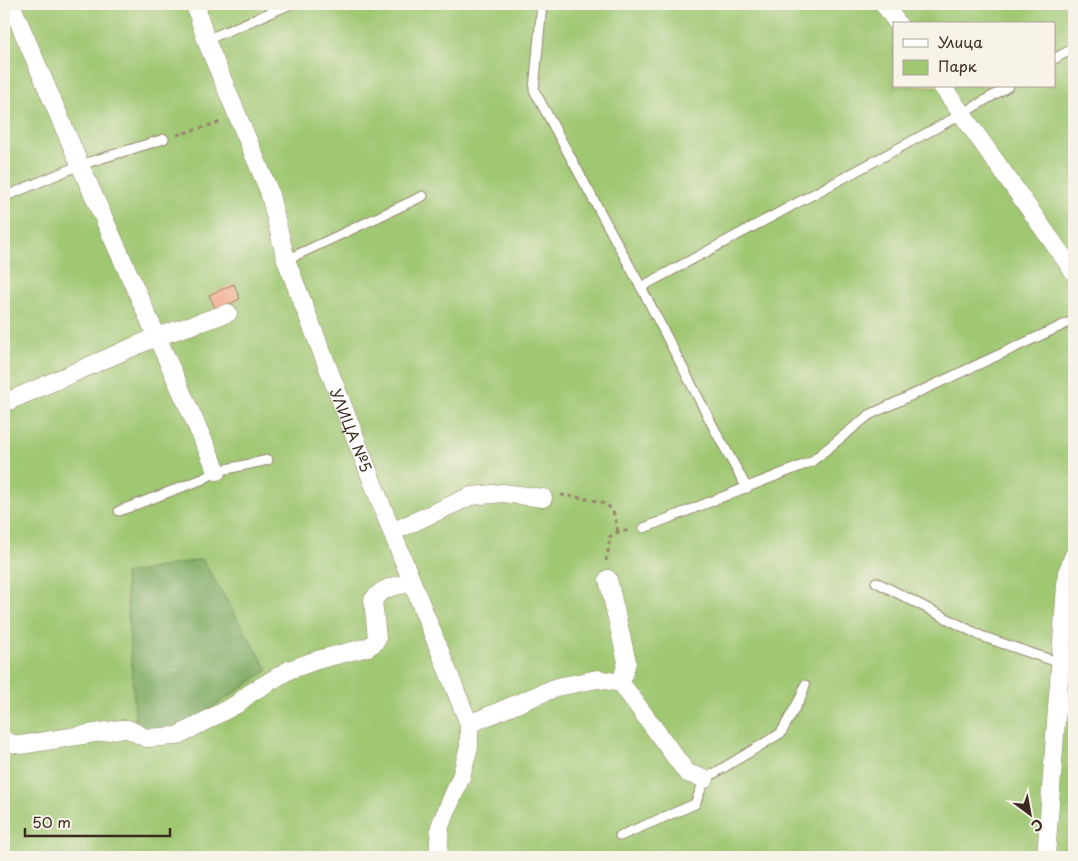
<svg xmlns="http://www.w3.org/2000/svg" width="1078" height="861" font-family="'Playpen Sans',sans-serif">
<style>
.green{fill:#a0c873;stroke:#6e7948;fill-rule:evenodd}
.forest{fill:#80ac65;stroke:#5e6b42}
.building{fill:#f09e7b}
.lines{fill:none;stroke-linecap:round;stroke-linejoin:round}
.service-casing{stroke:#95846c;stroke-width:11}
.minor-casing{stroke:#95846c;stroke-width:19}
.path{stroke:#95846c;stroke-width:3;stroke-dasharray:4 4;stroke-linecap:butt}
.service{stroke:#fff;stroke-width:9}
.minor{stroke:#fff;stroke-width:18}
.labels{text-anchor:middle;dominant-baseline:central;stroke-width:4.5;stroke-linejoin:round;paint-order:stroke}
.street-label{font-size:15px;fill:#3b2a1e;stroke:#f7f3e8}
</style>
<rect width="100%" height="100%" fill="#f7f3e8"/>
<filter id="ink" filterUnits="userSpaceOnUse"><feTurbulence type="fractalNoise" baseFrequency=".02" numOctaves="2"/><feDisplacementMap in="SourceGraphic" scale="10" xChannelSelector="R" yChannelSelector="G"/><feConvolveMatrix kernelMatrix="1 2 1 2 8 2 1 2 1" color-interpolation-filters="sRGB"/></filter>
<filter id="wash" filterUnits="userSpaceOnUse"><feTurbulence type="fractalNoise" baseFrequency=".0096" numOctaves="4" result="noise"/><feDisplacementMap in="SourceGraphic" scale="20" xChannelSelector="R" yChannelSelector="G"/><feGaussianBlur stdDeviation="1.12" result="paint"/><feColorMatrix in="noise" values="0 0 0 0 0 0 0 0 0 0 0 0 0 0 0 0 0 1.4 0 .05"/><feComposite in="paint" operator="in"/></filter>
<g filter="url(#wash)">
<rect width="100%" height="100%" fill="#efddbb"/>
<path class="green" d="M4 4H1074V857H4ZM894 24H1054V86H894Z"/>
<polygon class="forest" points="202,559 268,670 191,722 163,733 136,729 125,574"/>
<g id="blocks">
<polygon class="building" points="234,284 240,299 216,310 209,295"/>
</g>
</g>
<g filter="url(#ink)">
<use href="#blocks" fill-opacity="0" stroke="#95846c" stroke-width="1"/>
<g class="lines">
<g class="service-casing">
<g id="service">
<polyline points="542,4 534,90 641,287 716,432 747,488"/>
<polyline points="206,40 291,4"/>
<polyline points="1054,59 1074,48"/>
<polyline points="4,197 80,165 164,139"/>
<polyline points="286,260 423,196"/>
<polyline points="641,287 962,114 1009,86"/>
<polyline points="119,511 203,479 217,471 268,460"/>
<polyline points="644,528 811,462 869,415 1074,320"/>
<polyline points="876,582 981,636 1060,663"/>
<polyline points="620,836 695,804 705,779 781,733 801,697 805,685"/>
</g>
</g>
<g class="minor-casing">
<g id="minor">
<polyline points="11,4 80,165 217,471"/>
<path id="s1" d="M200 4 197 11 206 40 269 191 286 260 392 532 469 724V747L461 777 440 826 438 857"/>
<polyline points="884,4 898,24"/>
<polyline points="942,86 1074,272"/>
<polyline points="4,403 156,337 228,313"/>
<polyline points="392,532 471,496 503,493 543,498"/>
<polyline points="608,579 627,662 621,683"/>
<polyline points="469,724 557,687 598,679 621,683 687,773 705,779"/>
<path d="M4 739 6 742 21 745 120 729H128L146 738 177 736 237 704 249 694 289 670 317 660 368 647 374 643 377 638 373 600C384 586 396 586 412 583"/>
<polyline points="1046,857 1067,573 1074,555"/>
</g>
</g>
<g class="path">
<polyline points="177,135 221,122"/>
<path d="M561 495C571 496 601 500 608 506 615 511 616 523 618 532"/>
<polyline points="606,561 609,547 609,537 618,532 631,530"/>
<polyline points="337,857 343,855 346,857"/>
</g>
<use href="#service" class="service"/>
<use href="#minor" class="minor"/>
</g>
</g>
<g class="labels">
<g class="street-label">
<text stroke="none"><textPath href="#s1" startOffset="455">УЛИЦА №5</textPath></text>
</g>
</g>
<rect width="1078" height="861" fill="none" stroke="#f7f3e8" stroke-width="20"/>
<rect x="893" y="22" width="162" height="65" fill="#f7f3e8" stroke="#aca397"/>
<rect x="903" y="39" width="25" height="8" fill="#ffffff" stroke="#aca397"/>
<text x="938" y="48" font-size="15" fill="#3b2a1e">Улица</text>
<rect x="903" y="60" width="25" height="15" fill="#a0c873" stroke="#aca397"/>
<text x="938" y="72" font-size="15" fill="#3b2a1e">Парк</text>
<g transform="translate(1030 814) rotate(148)" stroke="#f7f3e8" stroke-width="4" paint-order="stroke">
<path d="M0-4L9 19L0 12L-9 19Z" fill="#3b2a1e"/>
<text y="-8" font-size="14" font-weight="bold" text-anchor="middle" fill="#3b2a1e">С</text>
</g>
<path d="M25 828v8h145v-8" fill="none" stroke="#3b2a1e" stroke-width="2.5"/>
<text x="32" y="828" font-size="15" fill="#3b2a1e" stroke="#f7f3e8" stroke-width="4" paint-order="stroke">50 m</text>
</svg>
